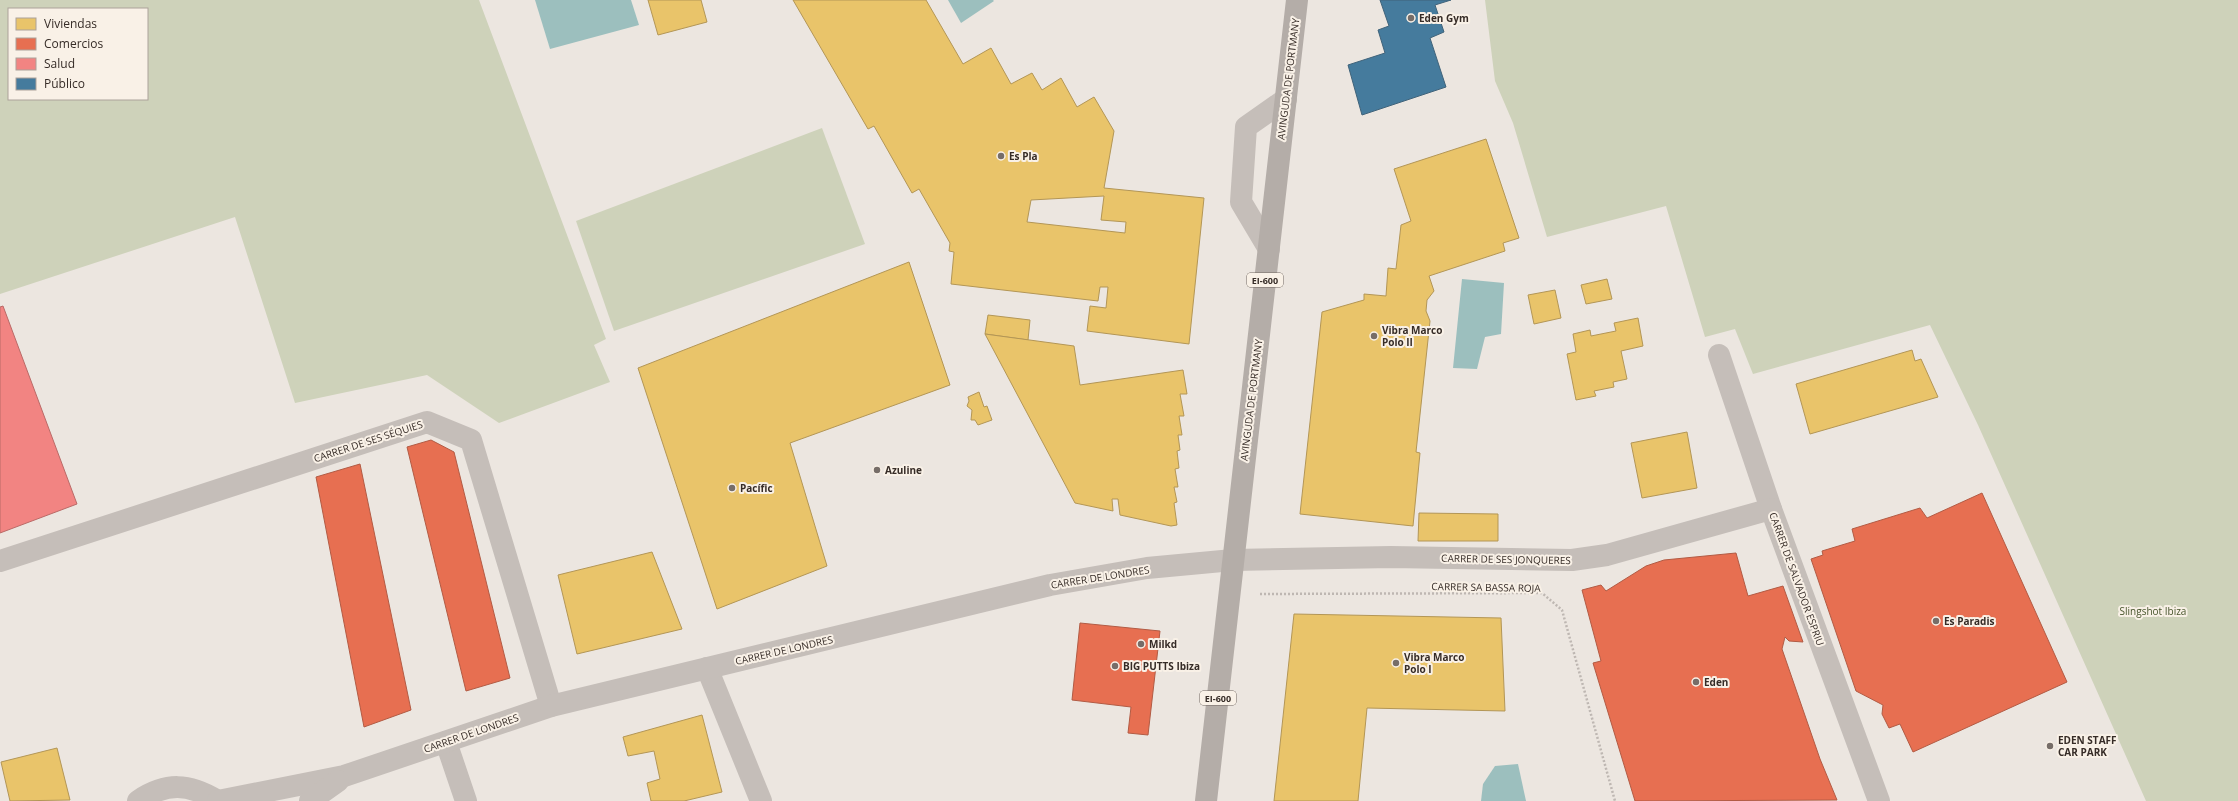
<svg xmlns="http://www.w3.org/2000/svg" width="2238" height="801" font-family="'Open Sans',sans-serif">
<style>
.green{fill:#ced2ba;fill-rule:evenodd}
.water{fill:#9cbfbe}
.homes{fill:#e9c46a;stroke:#b39656;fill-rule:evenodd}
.shops{fill:#e76f51;stroke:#b25b44}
.health{fill:#f28482;stroke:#ba6a67}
.public{fill:#457b9d;stroke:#40637a}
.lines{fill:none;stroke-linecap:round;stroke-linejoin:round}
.path{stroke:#beb7b2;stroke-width:2.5;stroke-dasharray:2 2;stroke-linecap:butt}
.minor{stroke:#c5beb9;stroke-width:22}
.major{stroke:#b4ada8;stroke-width:22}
.poi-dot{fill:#766d68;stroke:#f9f1e7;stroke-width:1.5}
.labels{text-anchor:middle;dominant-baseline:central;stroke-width:4;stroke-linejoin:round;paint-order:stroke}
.shield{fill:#f9f1e7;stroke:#706761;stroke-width:1}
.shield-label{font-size:9px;font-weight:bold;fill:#362c27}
.poi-label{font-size:10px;font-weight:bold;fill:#362c27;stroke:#f9f1e7;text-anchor:start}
.street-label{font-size:10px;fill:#362c27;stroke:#f9f1e7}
.park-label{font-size:10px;fill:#46542b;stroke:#f9f1e7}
</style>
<rect width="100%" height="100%" fill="#ece6e0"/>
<g class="green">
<path d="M0 0H479L606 339 594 345 610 382 499 423 427 375 295 403 235 217 0 294ZM9 9H147V99H9Z"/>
<polygon points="1485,0 2238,0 2238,801 2146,801 1978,425 1930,325 1753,374 1735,329 1705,337 1666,206 1547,237 1513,123 1495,81"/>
<polygon points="822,128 865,244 614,331 576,221"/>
</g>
<g class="water">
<polygon points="535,0 631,0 639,25 550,49"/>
<polygon points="948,0 993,0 994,1 961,23"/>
<polygon points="1462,279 1504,283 1501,334 1485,337 1477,369 1453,368"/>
<polygon points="1518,764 1526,801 1481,801 1483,784 1495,766"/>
</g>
<g class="homes">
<polygon points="648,0 701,0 707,22 658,35"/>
<path d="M793 0H926L963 64 991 48 1011 84 1032 73 1042 90 1061 78 1077 107 1094 97 1114 131 1104 188 1204 198 1189 344 1087 331 1090 306 1106 308 1108 287H1100L1098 301 951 284 954 252 949 251 950 243 919 189 912 193 874 126 868 129ZM1104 196 1101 220 1126 222 1125 233 1027 222 1031 200Z"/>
<polygon points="1486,139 1519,238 1503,243 1505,251 1429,276 1434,291 1427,300 1426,311 1430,321 1416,452 1420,453 1413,526 1300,514 1322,312 1364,300 1364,294 1386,296 1388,268 1396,269 1401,225 1411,221 1394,169"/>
<polygon points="909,262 950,385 790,443 827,566 717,609 638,368"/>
<polygon points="1607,279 1612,299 1586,304 1581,285"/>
<polygon points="1555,290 1561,318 1534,324 1528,295"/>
<polygon points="988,315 1030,320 1028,340 985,334"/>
<polygon points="1638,318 1643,346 1621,351 1627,379 1613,382 1614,387 1594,391 1596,396 1576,400 1567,354 1576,352 1573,334 1590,330 1591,336 1616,331 1614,323"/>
<polygon points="985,334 1074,346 1080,385 1183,370 1187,394 1180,394 1184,416 1179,416 1182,435 1178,435 1180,450 1177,451 1179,468 1175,469 1178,487 1174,487 1177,502 1174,503 1177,525 1171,526 1120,515 1118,499 1112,499 1113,511 1075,503"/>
<polygon points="1912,350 1915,361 1921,359 1938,397 1810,434 1796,384"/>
<polygon points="979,392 984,407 987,406 992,420 978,425 975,420 971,420 972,410 967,406 969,401 968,397"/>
<polygon points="1687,432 1697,488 1642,498 1631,443"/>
<polygon points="1419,513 1498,514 1498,541 1418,541"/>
<polygon points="652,552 682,629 577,654 558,575"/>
<polygon points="1294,614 1501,618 1505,711 1367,708 1358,801 1274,801"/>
<polygon points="702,715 722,792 684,801 651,801 647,783 660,779 654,751 628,756 623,737"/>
<polygon points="57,748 70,800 10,801 1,762"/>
</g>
<g class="shops">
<polygon points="431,440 454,452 510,678 466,691 407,447"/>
<polygon points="360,464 411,710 364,727 316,477"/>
<polygon points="1982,493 2067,682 1913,752 1900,724 1889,728 1882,714 1883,705 1856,691 1811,559 1823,555 1822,551 1855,541 1852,529 1920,508 1927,518"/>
<polygon points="1736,553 1748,596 1783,586 1803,642 1789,641 1785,637 1782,649 1820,759 1837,800 1635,801 1593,663 1601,661 1582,590 1601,585 1606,591 1646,566 1664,560"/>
<polygon points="1080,623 1160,631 1148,735 1128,733 1131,707 1072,700"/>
</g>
<polygon class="health" points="3,306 77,504 0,533 0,307"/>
<polygon class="public" points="1380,0 1451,0 1435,5 1444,32 1430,38 1446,87 1362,115 1348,65 1385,53 1378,30 1389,26"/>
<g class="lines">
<polyline class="path" points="1260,594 1542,593 1562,610 1615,801"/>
<g class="minor">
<polyline points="1269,249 1241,202 1246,127 1286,99"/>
<polyline points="1719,355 1771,509 1879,801"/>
<polyline points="0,561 427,422 471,440 551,706"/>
<polyline points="707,668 761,801"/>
<polyline points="446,742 466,801"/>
<path d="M138 801C166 782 189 783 218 801"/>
<polyline points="218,801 344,776 551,706 1050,585 1147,568 1233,560 1391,557 1572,560 1607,555 1771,509"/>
<polyline points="310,801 338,781"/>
</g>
<polyline class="major" points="1206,801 1297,0"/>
</g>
<g class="poi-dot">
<circle cx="1411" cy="18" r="4"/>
<circle cx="1001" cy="156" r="4"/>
<circle cx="1374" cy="336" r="4"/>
<circle cx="877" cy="470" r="4"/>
<circle cx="732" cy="488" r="4"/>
<circle cx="1936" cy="621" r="4"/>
<circle cx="1141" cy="644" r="4"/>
<circle cx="1396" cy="663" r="4"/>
<circle cx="1115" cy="666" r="4"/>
<circle cx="1696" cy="682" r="4"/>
<circle cx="2050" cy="746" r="4"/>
</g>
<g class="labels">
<g class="shield">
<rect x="1247" y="273" width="36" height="14" rx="3"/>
<rect x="1200" y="691" width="36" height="14" rx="3"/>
</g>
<g class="shield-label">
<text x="1265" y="280">EI-600</text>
<text x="1218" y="698">EI-600</text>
</g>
<g class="poi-label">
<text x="1419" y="18">Eden Gym</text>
<text x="1009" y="156">Es Pla</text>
<text x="1382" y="330">Vibra Marco<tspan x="1382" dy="12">Polo II</tspan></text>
<text x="885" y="470">Azuline</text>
<text x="740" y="488">Pacífic</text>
<text x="1944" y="621">Es Paradis</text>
<text x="1149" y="644">Milkd</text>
<text x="1404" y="657">Vibra Marco<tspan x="1404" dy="12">Polo I</tspan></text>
<text x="1123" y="666">BIG PUTTS Ibiza</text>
<text x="1704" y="682">Eden</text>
<text x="2058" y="740">EDEN STAFF<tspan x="2058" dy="12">CAR PARK</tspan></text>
</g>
<g class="street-label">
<text transform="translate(1288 79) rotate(-83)">AVINGUDA DE PORTMANY</text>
<text transform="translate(1251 400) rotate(-83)">AVINGUDA DE PORTMANY</text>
<text transform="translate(368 441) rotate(-18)">CARRER DE SES SÉQUIES</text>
<text transform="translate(1506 559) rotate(1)">CARRER DE SES JONQUERES</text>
<text transform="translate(1100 577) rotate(-9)">CARRER DE LONDRES</text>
<text transform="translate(1797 579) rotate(70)">CARRER DE SALVADOR ESPRIU</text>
<text transform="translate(1486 587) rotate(1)">CARRER SA BASSA ROJA</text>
<text transform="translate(784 650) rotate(-13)">CARRER DE LONDRES</text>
<text transform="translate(471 733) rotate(-19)">CARRER DE LONDRES</text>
</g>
<g class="park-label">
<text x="2153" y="611">Slingshot Ibiza</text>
</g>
</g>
<rect x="8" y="8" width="140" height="92" fill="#f9f1e7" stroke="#aba29a"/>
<rect x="16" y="18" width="20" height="12" fill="#e9c46a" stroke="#aba29a"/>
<text x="44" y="28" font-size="12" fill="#362c27">Viviendas</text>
<rect x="16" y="38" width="20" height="12" fill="#e76f51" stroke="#aba29a"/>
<text x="44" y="48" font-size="12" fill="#362c27">Comercios</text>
<rect x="16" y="58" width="20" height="12" fill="#f28482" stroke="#aba29a"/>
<text x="44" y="68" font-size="12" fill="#362c27">Salud</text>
<rect x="16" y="78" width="20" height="12" fill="#457b9d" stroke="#aba29a"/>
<text x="44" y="88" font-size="12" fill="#362c27">Público</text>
</svg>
